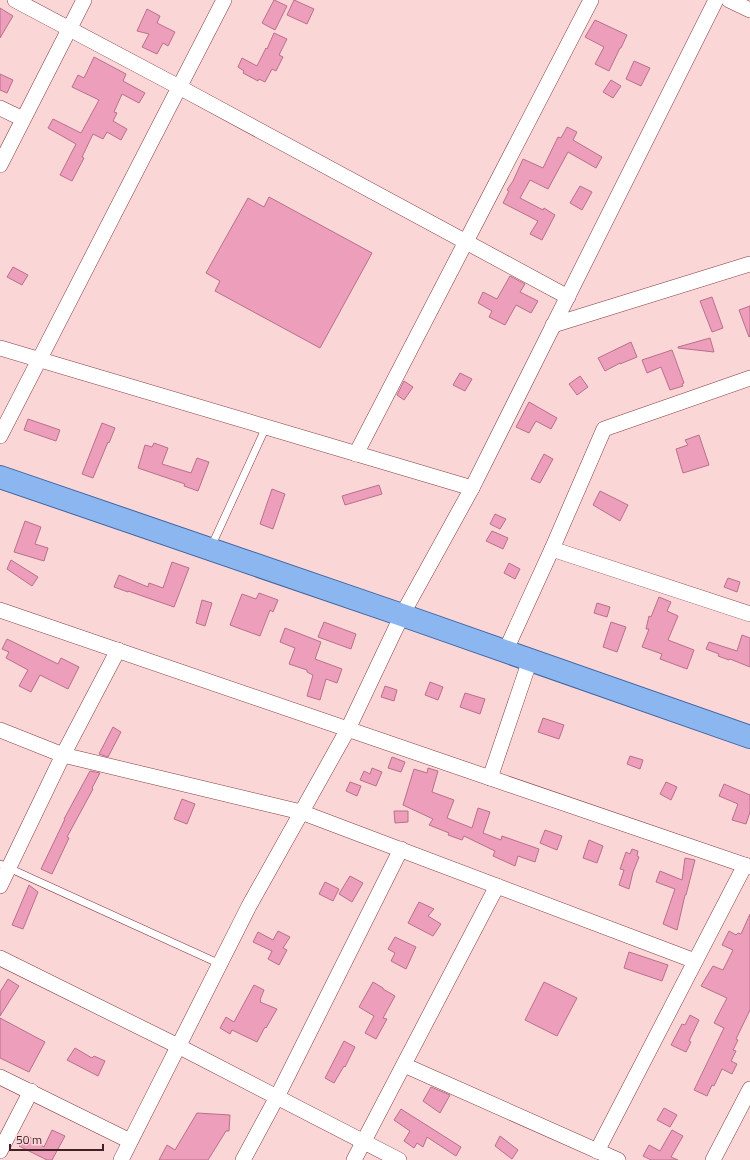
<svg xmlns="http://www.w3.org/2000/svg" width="750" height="1160" font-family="'Titillium Web',sans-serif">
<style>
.building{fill:#ec9eba;stroke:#ba708c}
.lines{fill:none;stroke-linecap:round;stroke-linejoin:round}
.lane-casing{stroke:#863d44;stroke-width:8}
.street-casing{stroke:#863d44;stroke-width:16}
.primary-casing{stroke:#3f63a1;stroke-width:24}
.lane{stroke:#fff;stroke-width:7}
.street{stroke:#fff;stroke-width:15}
.primary{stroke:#8bb6ef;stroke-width:22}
</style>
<rect width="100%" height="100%" fill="#fad6d7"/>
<g class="building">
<polygon points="274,0 287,6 275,30 262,23"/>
<polygon points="294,0 314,9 307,24 287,15"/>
<polygon points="0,8 13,16 0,38"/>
<polygon points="147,9 160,16 157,23 175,32 168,46 163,43 157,54 142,47 149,34 137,31"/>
<polygon points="595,20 627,35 621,48 620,48 609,71 595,64 604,47 585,37"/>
<polygon points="274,33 287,39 279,55 283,57 276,71 272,69 265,82 259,79 258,81 243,73 244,71 238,67 242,58 257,66 266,48 267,49"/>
<polygon points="94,57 126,74 123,81 145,93 139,103 122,94 114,112 117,113 113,121 127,129 121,140 107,132 103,139 93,134 82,157 84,158 72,181 60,175 76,144 48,128 53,119 81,133 99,100 72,87 78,75 84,78"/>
<polygon points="634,61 650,68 641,86 626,79"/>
<polygon points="0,74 13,80 7,93 0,90"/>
<polygon points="611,80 621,86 613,98 603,92"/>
<polygon points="567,127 577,132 573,140 602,157 596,168 568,152 548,189 530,180 520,198 543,210 544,208 555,215 542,240 530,234 538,221 503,203 509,191 507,190 513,181 523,159 543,168 558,137 561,138"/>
<polygon points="580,186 592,192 582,210 570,203"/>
<polygon points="269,197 372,253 320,348 215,291 220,281 206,273 248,198 264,207"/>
<polygon points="13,267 28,275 22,285 7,277"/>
<polygon points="510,276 525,284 520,292 538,301 531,313 516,305 505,325 489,317 492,311 478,303 483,292 497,299"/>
<polygon points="712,297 723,328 712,332 700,301"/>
<polygon points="750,306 750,336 749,337 739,310"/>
<polygon points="710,338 714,352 678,348 678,347"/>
<polygon points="631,342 637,357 620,364 620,363 605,371 598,358"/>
<polygon points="672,350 684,383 682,384 683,386 670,390 661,367 647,373 642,360"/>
<polygon points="460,373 472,379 465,391 453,385"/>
<polygon points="580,376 588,387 577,395 569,384"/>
<polygon points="404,381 413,387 404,400 397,395"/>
<polygon points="529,402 557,418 551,429 536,421 529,433 516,427"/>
<polygon points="28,419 60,430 56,441 24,430"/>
<polygon points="102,423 115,428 109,443 108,442 93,478 82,474"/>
<polygon points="699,435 709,465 683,473 676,449 688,445 685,440"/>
<polygon points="154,443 168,448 162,464 191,473 197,458 209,462 198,491 184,486 185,484 138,468 145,445 152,447"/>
<polygon points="544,454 553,459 540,483 531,479"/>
<polygon points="379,485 382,494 345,505 342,496"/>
<polygon points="272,489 285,494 273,529 260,524"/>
<polygon points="600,491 628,505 620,521 593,505"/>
<polygon points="495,514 506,519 500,529 490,524"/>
<polygon points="25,521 41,527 35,544 48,548 44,561 14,552"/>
<polygon points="492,531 508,538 503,549 486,541"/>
<polygon points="11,560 38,577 32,586 7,569"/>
<polygon points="172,562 189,568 174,607 128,591 128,592 114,587 119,575 148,587 149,583 163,588"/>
<polygon points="509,563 520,569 515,579 504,573"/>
<polygon points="728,578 740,582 737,592 724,587"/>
<polygon points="259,593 278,600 273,612 270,610 260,636 230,625 242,594 256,599"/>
<polygon points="659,597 671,602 667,611 678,616 668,640 694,650 687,669 660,659 662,654 642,647 649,629 646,629 649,616 651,617"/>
<polygon points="202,600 212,603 205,626 196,623"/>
<polygon points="597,603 610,607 607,617 594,613"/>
<polygon points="324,622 356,634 351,649 318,637"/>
<polygon points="611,622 626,627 617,652 603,647"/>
<polygon points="285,628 321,642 315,659 342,669 337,683 326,679 320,700 307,696 313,675 307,672 307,670 289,664 295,648 280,642"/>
<polygon points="742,635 750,638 750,667 730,659 729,660 718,656 719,654 706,649 709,642 737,651"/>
<polygon points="7,639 58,664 61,658 79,667 68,689 40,675 31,692 19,686 28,670 6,658 9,652 2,649"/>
<polygon points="430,682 443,687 438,700 425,695"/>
<polygon points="385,686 397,690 394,701 381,697"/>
<polygon points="465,693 485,699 480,714 460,707"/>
<polygon points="543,718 564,725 559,739 538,732"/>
<polygon points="113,727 121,732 108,757 99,754"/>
<polygon points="630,756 643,760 640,769 627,764"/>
<polygon points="392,757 405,762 401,772 388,768"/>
<polygon points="372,768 382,772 376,786 360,780 364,771 370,774"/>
<polygon points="428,768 438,771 432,792 454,800 447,818 472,828 478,808 490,812 483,833 501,840 502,836 539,849 535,862 518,856 515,866 493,856 495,851 464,836 462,840 448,835 449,833 429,825 433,819 403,805 414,769 427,773"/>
<polygon points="90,771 100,773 92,788 93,789 67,837 69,838 52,874 41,869 65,819 64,819"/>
<polygon points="350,782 361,786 357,796 346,791"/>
<polygon points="666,782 677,787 671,800 660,794"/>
<polygon points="724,784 750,795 750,812 746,824 732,820 738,804 719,796"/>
<polygon points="182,799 195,804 187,824 174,819"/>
<polygon points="394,811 408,811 408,822 395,823"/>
<polygon points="545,830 562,836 557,850 540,843"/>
<polygon points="589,840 603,846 597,863 583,858"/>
<polygon points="632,849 638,851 637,856 639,857 633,872 629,889 619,885 624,870 620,869 626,852 630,854"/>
<polygon points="685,858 695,860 686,895 685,895 677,930 663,924 675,889 656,882 660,871 682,880"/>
<polygon points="350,876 363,883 352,902 339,894"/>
<polygon points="325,882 339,889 333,901 319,894"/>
<polygon points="29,885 38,892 23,929 12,925"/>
<polygon points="419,902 434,909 428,916 441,924 433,936 408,923"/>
<polygon points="750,914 750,1010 736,1039 738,1040 733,1050 736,1051 731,1061 737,1064 732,1074 722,1069 714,1086 712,1085 707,1096 694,1090 724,1028 714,1023 727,998 701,986 713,966 723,970 733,950 722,945 729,931 736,935 738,933 741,934"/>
<polygon points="278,931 290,937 283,948 287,950 279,965 268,959 272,951 253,942 258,932 273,940"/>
<polygon points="395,937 416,947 406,969 391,961 395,953 388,949"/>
<polygon points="629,952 668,965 662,981 624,968"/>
<polygon points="8,979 19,986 0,1016 0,992"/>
<polygon points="373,982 383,988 383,989 395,996 383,1018 387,1019 376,1039 365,1033 374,1016 359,1007"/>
<polygon points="544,982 577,998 557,1036 525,1020"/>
<polygon points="254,985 264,990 260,1000 261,1001 260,1002 277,1009 266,1028 265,1027 257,1042 232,1030 230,1034 220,1028 226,1017 234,1022"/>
<polygon points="690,1015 699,1020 689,1041 691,1042 686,1052 671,1045 682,1024 685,1025"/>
<polygon points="0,1018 45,1042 29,1072 0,1058"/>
<polygon points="344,1041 355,1047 345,1067 344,1066 334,1083 325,1078"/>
<polygon points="75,1048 92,1058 94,1056 105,1061 98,1076 67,1060"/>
<polygon points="431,1087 450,1095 440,1113 423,1101"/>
<polygon points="664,1108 677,1115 670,1127 657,1120"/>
<polygon points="401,1109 461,1147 456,1156 427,1137 423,1147 417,1143 414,1148 404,1141 410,1131 394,1120"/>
<polygon points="197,1113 230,1115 229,1131 226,1131 208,1160 159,1160 167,1145 175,1150"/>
<polygon points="52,1130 65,1136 52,1160 47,1160 19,1146 27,1135 44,1147"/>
<polygon points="672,1130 683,1136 671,1157 678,1160 651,1160 643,1156 649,1145 660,1151"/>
<polygon points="500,1136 518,1150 512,1159 495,1146"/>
</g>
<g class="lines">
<g class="lane-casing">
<g id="lane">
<polyline points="211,547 266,427"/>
<polyline points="0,864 220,964"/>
</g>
</g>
<g class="street-casing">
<g id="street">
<polyline points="15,0 179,87 568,297"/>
<polyline points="729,0 750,10"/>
<polyline points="0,108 23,119"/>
<polyline points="0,165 84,0"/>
<polyline points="553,325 750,264"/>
<polyline points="0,348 472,488"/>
<polyline points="0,436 224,0"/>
<polyline points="356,454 591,0"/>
<polyline points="552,549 750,614"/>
<polyline points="0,610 750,867"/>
<polyline points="505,652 552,549 604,429 750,378"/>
<polyline points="0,730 63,755 301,812 695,961"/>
<polyline points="490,778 530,660"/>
<polyline points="0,886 63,755 118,650"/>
<polyline points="0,958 178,1046 399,1160"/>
<polyline points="404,1065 618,1160"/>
<polyline points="0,1077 130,1141"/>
<polyline points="0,1151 31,1091"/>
<polyline points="597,1151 745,865"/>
<polyline points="121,1160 249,906 348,729 402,615 472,488 716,0"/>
<polyline points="243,1160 277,1097 401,849"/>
<polyline points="354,1160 497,886"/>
<polyline points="713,1160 750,1089"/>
</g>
</g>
<g class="primary-casing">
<polyline id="primary" points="0,477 402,615 750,737"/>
</g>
<use href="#lane" class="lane"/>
<use href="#street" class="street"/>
<use href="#primary" class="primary"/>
</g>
<path d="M10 1144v6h93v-6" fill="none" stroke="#422124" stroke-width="2"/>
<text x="16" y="1144" font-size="12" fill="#422124" stroke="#fad6d7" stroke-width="3" paint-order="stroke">50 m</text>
</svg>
